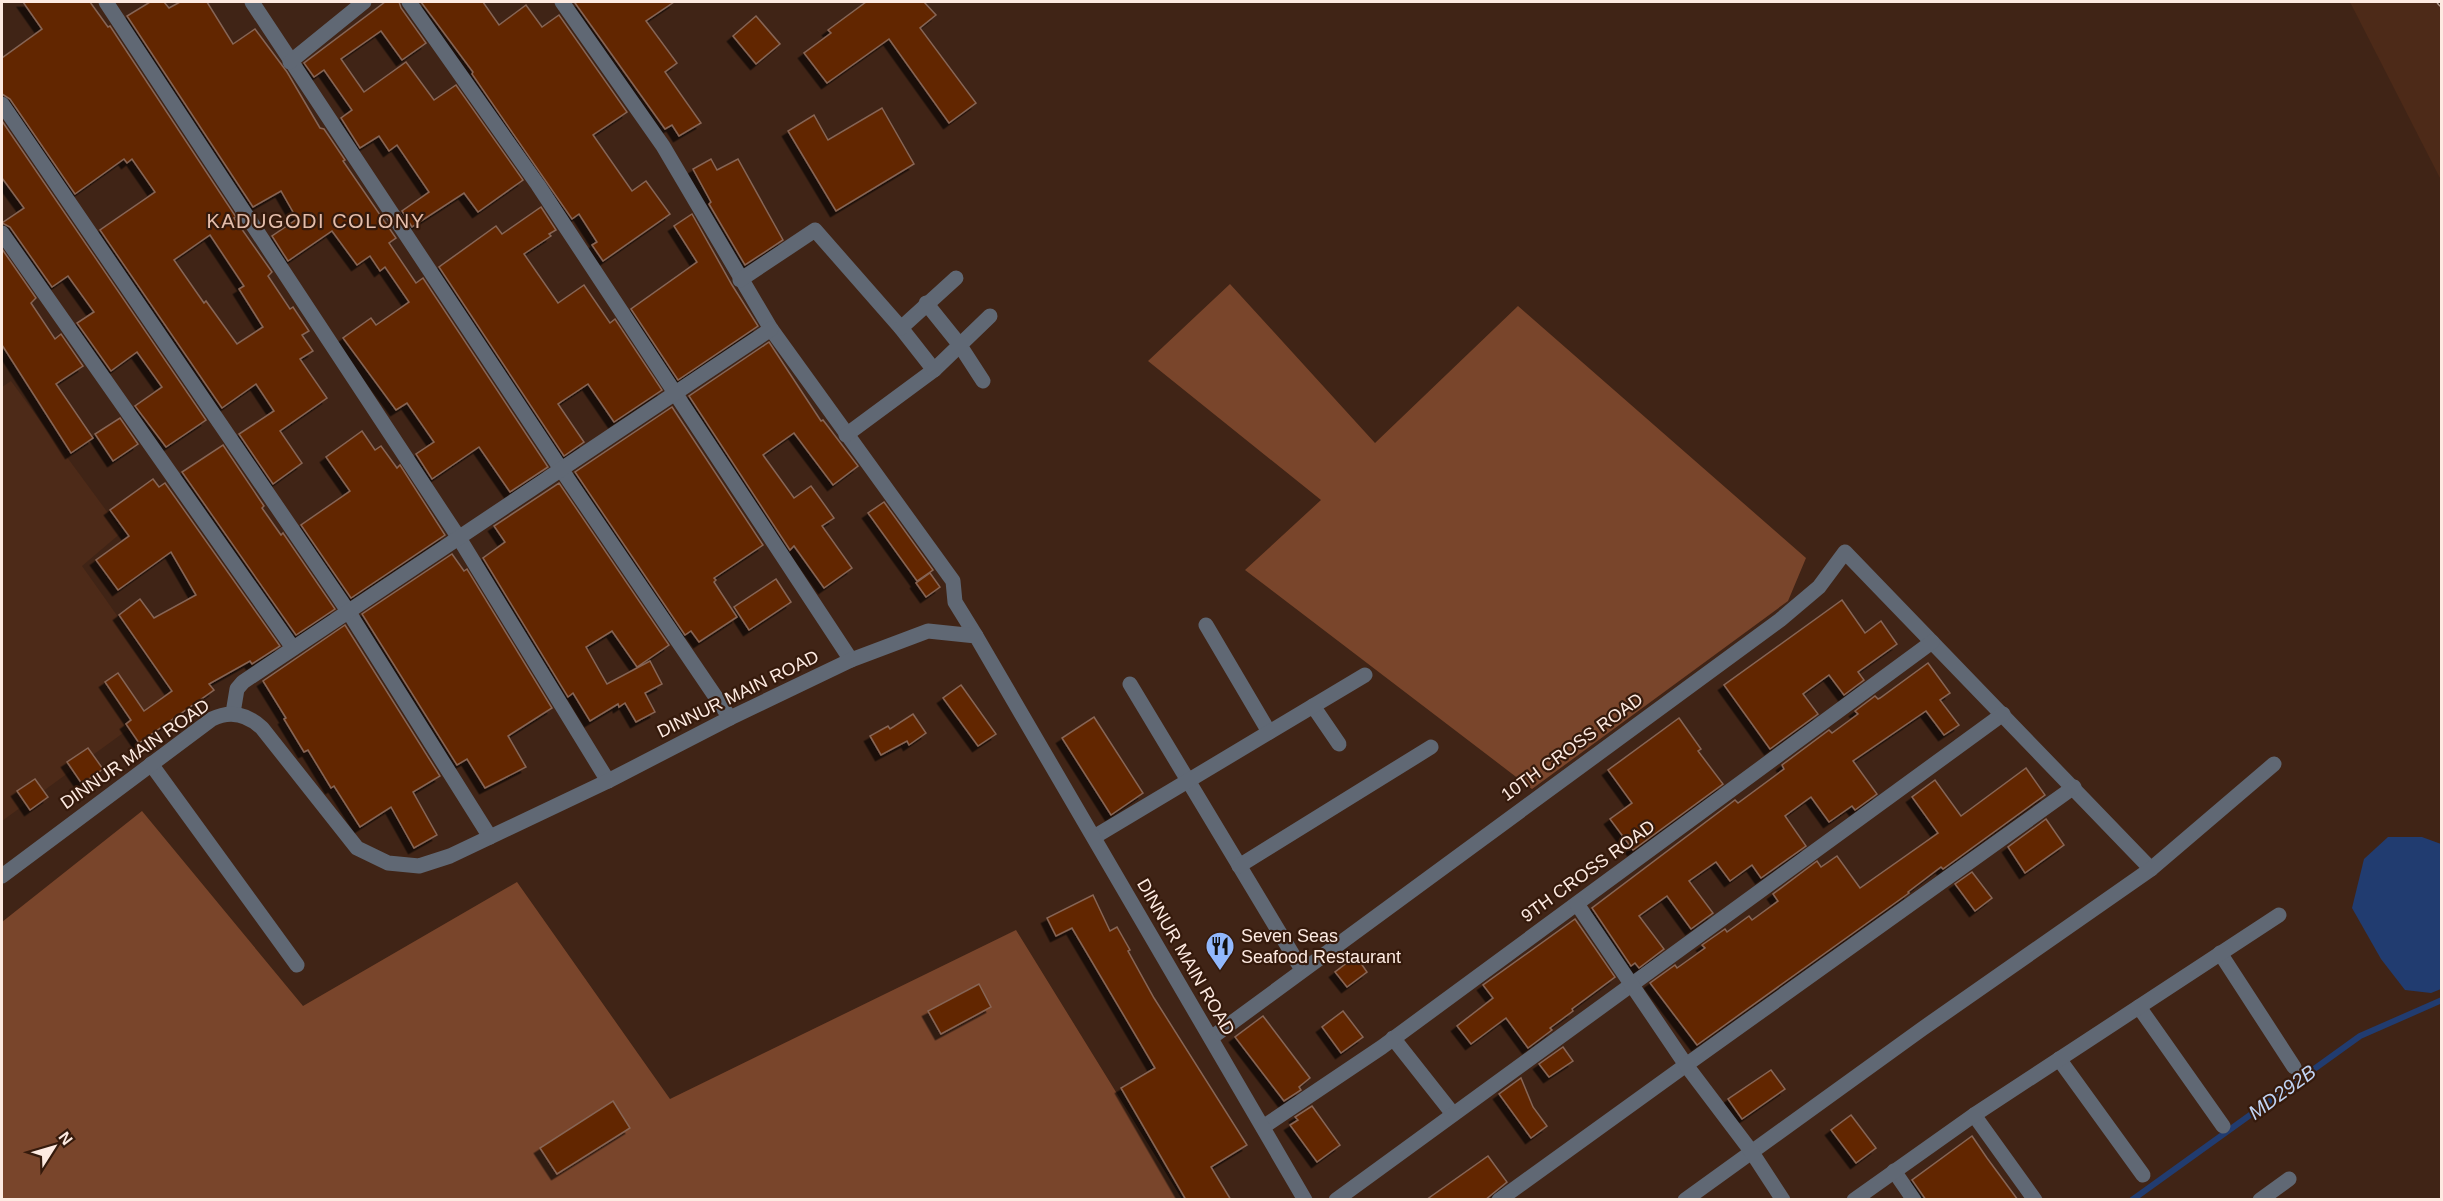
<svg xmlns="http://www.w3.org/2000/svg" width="2443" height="1201" font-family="Helvetica,sans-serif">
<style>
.built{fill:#4d2a18}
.green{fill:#79452b}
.water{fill:#213c70}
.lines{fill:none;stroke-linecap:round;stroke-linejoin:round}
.stream{stroke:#213c70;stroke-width:6}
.building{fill:#622803;stroke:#876555;stroke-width:1.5;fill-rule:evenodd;filter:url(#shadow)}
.minor{stroke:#606874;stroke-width:15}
.tertiary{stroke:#606874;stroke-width:15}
.rail-casing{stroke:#b7a196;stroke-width:7}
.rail{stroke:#351a0c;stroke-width:4.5;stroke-dasharray:14;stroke-linecap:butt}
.labels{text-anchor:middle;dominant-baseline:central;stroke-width:4.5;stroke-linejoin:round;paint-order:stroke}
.street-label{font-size:18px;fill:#fdeae1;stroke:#351a0c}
.poi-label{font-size:18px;fill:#fdeae1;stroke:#351a0c;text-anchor:start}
.neighbourhood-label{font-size:20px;letter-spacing:1.5px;fill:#e4beac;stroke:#351a0c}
.water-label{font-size:20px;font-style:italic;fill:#c0d3f3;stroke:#351a0c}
</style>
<defs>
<filter id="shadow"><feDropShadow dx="-5.5" dy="5.5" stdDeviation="0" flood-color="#0009"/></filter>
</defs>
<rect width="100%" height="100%" fill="#402416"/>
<g class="built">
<polygon points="2350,2 2441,2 2441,180"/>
<polygon points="11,381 122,532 82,566 174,696 2,821 2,387"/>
</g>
<g class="green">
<polygon points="1230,284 1375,443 1518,306 1806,558 1788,601 1532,789 1245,570 1321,500 1148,361"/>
<polygon points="142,811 303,1006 517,882 670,1099 1016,930 1182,1199 2,1200 2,922"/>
</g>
<polygon class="water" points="2388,837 2422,837 2441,844 2441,989 2431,993 2405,990 2381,959 2352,908 2364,859"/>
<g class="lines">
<polyline class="stream" points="2132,1200 2360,1036 2442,1000"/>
</g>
<g class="building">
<path d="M23 2H90L108 27 110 26 236 217 234 218 272 272 268 276 290 309 293 307 309 331 302 335 313 351 300 359 327 398 280 431 302 463 273 484 239 434 274 411 256 384 222 408 100 230 155 192 132 159 127 163 124 159 75 194 10 99 2 94V58L42 29ZM210 235 244 286 239 289 263 327 237 344 206 301 204 303 174 260Z"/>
<polygon points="150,2 164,2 169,8 180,2 207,2 233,44 255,29 287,72 320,128 324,129 345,160 343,161 396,238 389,243 416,283 423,278 548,467 510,492 479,447 432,479 416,454 434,442 407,403 396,410 343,338 371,318 376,325 409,302 385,267 380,271 370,256 357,265 332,231 288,261 272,236 297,219 281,191 253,207 127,16"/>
<polygon points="385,2 399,2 401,8 426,43 402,60 381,31 341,59 364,92 406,62 434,100 456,85 523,180 478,212 464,193 412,227 402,211 429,192 397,145 389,151 379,136 360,148 341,118 352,110 324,70 314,77 304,63"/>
<polygon points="421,2 483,2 499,25 526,5 542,27 559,15 627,112 593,135 632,191 646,181 670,214 603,261 592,245 597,242 579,214 572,219 472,74 473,72"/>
<polygon points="577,2 674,2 646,21 677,63 665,72 701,123 679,136 672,125 665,129 575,3"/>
<polygon points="866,2 924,2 936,15 920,28 976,103 949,123 889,39 827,83 804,53 831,33 828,30"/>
<polygon points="756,16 780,44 756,64 733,36"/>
<polygon points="882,108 914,164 836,211 788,131 814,115 828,140"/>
<polygon points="2,121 206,420 166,447 135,406 162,387 137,352 111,371 77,323 94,312 68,276 52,287 10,227 2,223 24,208 2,178"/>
<polygon points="711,159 717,170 738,159 783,240 745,265 709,204 711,202 693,169"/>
<polygon points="541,207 556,230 549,234 551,236 524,254 558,303 584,285 610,323 615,319 662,390 614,422 588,384 558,404 584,442 564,456 439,267 496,226 502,234"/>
<polygon points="692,214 732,285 758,326 678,380 631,309 697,262 674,226"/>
<polygon points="2,249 36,298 31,303 55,339 61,334 83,366 56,384 93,438 71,453 2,345"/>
<polygon points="769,342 821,421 823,420 858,466 833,485 794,433 763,455 794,498 811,486 834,518 822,526 852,568 824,588 794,546 790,550 689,396"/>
<polygon points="672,407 763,545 714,578 716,580 714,582 737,617 699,642 691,631 685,635 575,472"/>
<polygon points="120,418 138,444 113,461 95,434"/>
<polygon points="362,431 375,450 381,446 397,468 400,465 445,535 351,598 301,525 350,491 326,457"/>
<polygon points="223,445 264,506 262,508 281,535 283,533 335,609 296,635 182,472"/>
<polygon points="153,479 159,487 165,483 280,646 252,664 250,661 209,684 214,690 139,743 126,724 131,720 105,682 118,673 144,711 172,691 119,615 140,599 154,618 196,595 171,552 118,590 96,560 129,536 110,510"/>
<polygon points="559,483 669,645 637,667 612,631 586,647 607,684 650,661 662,684 645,693 655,712 636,722 625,703 619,707 618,704 590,721 573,693 568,697 483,558 505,542 494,526"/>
<polygon points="884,502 933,570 917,581 868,513"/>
<polygon points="452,554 464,571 467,569 552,708 508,736 526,767 485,788 467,759 457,765 362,614"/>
<polygon points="930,573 940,587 926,597 916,583"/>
<polygon points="776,579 791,602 749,630 734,607"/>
<polygon points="1842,600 1865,633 1881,621 1897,644 1858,672 1864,680 1844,695 1829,675 1803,694 1818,714 1770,749 1724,685"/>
<polygon points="345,625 440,776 413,792 437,835 414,848 391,807 360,827 334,786 331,788 308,750 304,752 284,719 286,718 263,681"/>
<polygon points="1928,663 1950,693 1940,700 1959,725 1944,735 1926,711 1853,761 1877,794 1855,810 1852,806 1829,822 1811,797 1785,816 1806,846 1761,878 1752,865 1730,881 1716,862 1689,881 1713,913 1691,929 1667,896 1639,916 1664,949 1639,968 1635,963 1631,966 1592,908 1735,800 1738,803 1784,769 1782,765 1829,730 1832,733 1858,714 1855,711 1875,696 1878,699 1880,698"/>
<polygon points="961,685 996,734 978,746 943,698"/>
<polygon points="913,714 926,733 909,745 907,741 881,755 870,736 888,726 890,729"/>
<polygon points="1094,717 1143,793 1111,815 1062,738"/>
<polygon points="1679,718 1701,749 1698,751 1723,784 1633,850 1610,819 1632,803 1608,770"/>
<polygon points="88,748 103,769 82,784 67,762"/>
<polygon points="2026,768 2045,795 1943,869 1941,867 1908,892 1909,893 1697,1045 1650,983 1675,965 1677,968 1705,948 1702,945 1725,929 1727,932 1749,916 1752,920 1778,901 1773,894 1817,861 1821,867 1837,856 1860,888 1938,833 1912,797 1935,780 1961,816"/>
<polygon points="35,779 48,797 30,810 17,791"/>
<polygon points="2046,819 2064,845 2025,873 2008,847"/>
<polygon points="1972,872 1992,898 1975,911 1955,884"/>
<polygon points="1093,895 1110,931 1117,927 1130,950 1128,951 1154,998 1247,1145 1211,1167 1231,1200 1186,1200 1121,1088 1155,1068 1072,928 1056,936 1047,918"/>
<polygon points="1575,919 1615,977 1572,1009 1573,1011 1550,1028 1552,1030 1528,1048 1506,1018 1471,1044 1457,1026 1493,998 1483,985"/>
<polygon points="1356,956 1367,972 1347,987 1335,972"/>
<polygon points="979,984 991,1007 941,1034 928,1011"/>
<polygon points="1343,1011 1363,1037 1341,1053 1322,1027"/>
<polygon points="1263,1016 1310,1078 1299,1087 1301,1090 1284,1101 1235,1037"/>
<polygon points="1563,1047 1573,1061 1549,1077 1539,1064"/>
<polygon points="1771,1070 1785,1089 1742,1119 1728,1099"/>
<polygon points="1521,1078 1533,1107 1547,1126 1531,1138 1499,1094"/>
<polygon points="613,1101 630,1128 557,1174 540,1148"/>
<polygon points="1312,1106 1340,1145 1317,1162 1290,1125 1298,1120 1295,1117"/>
<polygon points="1851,1115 1876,1148 1856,1163 1831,1130"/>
<polygon points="1972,1136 1987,1158 2018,1200 1926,1200 1912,1180"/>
<polygon points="1488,1156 1507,1182 1485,1200 1426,1200"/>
</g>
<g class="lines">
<g class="minor">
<polyline points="106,2 459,538 608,781"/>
<polyline points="252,2 561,469 730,718"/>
<polyline points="409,2 538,185 851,660"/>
<polyline points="562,2 663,146 771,329 953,581 955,602 976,636"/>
<polyline points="290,62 364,2"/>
<polyline points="2,104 348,611 490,837"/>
<polyline points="2,233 293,648"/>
<polyline points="740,280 815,230 901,328 934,370 846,435"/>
<polyline points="926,303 959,344 983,381"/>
<polyline points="901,328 956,278"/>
<polyline points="934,370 990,316"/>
<polyline points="1206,625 1269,732"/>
<polyline points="1130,684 1302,970"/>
<polyline points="1313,706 1339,744"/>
<polyline points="233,713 237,689 243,682 771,329"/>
<polyline points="151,764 297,965"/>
<polyline points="1094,837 1365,675"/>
<polyline points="1239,866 1431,747"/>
<polyline points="2220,953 2294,1067"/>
<polyline points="2139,1007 2223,1126"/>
<polyline points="1211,1038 1780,620 1819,587 1845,552 2151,869"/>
<polyline points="1393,1038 1453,1114"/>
<polyline points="2059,1059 2143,1175"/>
<polyline points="1974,1115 2035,1200"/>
<polyline points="1263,1127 1382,1047 1932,642"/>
<polyline points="1894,1171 1914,1200"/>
<polyline points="1336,1200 2003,714"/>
<polyline points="1499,1200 1686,1065 1577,904"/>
<polyline points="1685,1200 1922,1029 2151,869 2274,764"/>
<polyline points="1783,1200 1751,1151 1686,1065 2074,787"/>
<polyline points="1854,1200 1974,1115 2279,915"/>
<polyline points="2260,1200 2289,1179"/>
</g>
<path class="tertiary" d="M2 876 212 719C230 710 247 714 262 728L357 848 388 863 419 866 450 856 490 837 608 781 730 718 851 660 928 631 976 636 1305 1200"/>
<g class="rail-casing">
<polyline id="rail" points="2440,2 2442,4"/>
</g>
<use href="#rail" class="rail"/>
</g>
<defs>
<g id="restaurant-pin" transform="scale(1.5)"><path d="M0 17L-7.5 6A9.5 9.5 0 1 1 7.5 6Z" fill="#91b8fd" stroke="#351a0c"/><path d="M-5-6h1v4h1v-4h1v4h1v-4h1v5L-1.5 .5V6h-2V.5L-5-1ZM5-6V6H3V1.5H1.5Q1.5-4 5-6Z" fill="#111"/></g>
</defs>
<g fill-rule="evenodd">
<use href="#restaurant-pin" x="1220" y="946"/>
</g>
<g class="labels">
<g class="street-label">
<text transform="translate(738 694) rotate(-26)">DINNUR MAIN ROAD</text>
<text transform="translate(1572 747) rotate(-36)">10TH CROSS ROAD</text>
<text transform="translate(135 754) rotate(-35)">DINNUR MAIN ROAD</text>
<text transform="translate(1588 871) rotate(-36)">9TH CROSS ROAD</text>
<text transform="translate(1186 957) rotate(60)">DINNUR MAIN ROAD</text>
</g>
<g class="poi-label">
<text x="1241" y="936">Seven Seas<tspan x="1241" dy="21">Seafood Restaurant</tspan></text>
</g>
<g class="neighbourhood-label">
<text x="316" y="221">KADUGODI COLONY</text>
</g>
<g class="water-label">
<text transform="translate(2282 1092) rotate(-36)">MD292B</text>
</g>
</g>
<rect width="2443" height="1201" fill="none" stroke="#fdeae1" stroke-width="6"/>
<g transform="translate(54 1147) rotate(53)" stroke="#351a0c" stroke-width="4.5" paint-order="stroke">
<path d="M0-4.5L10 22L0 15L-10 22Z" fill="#fdeae1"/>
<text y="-9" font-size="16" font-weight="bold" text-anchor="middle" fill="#fdeae1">N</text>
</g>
</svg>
